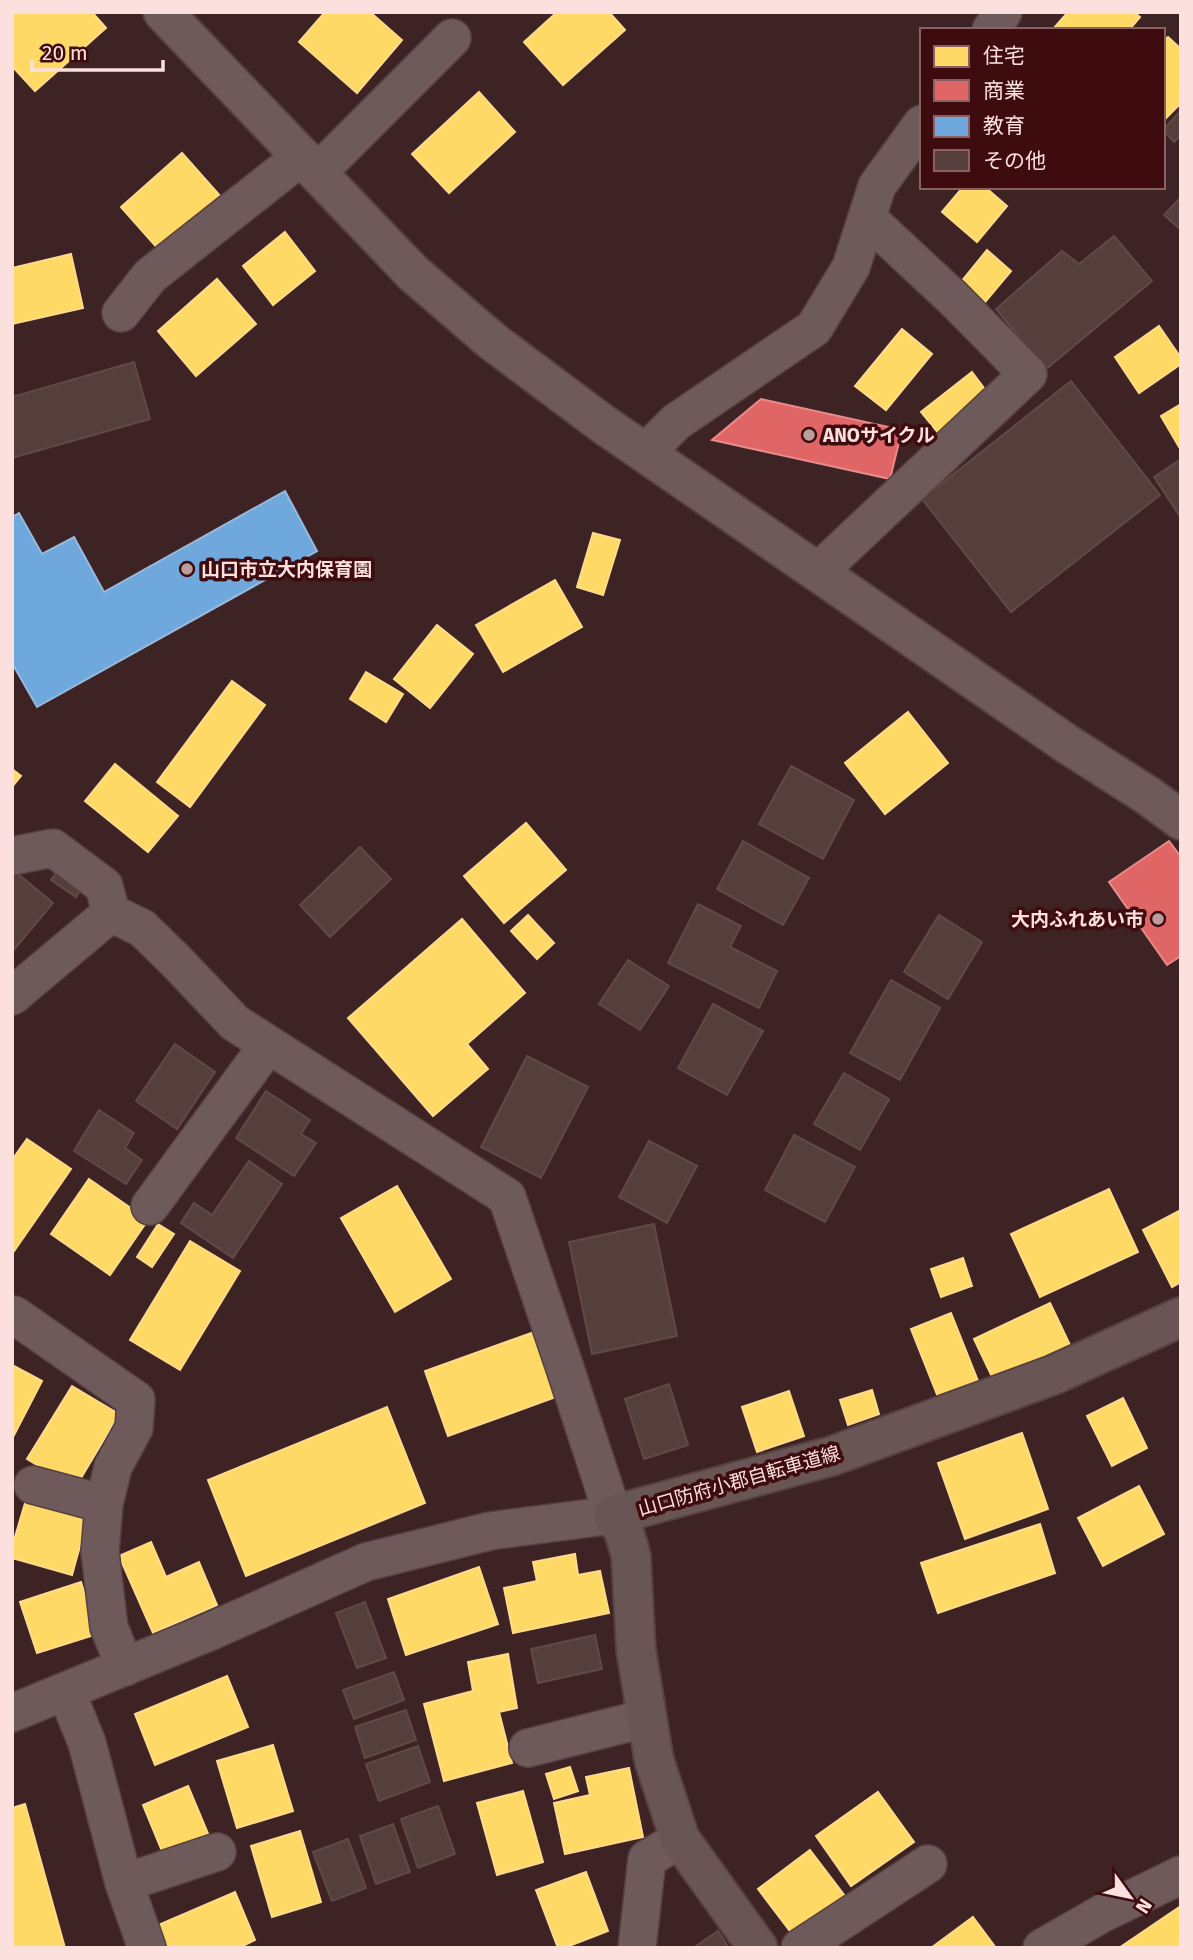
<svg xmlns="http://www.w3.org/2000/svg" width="1193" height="1960" font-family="'Fira Sans','Noto Sans JP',sans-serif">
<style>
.homes{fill:#ffd966;stroke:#fedb8a;stroke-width:2}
.shops{fill:#e06666;stroke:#e88b8a;stroke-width:2}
.schools{fill:#6fa8dc;stroke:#99b9dd;stroke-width:2}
.building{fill:#553f3c;stroke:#604a46;stroke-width:2}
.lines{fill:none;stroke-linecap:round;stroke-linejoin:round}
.minor-casing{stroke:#564040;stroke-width:40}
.tertiary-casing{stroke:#564040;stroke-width:42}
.secondary-casing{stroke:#564040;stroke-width:42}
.minor{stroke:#6e5a5a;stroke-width:37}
.tertiary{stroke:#6e5a5a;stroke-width:38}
.secondary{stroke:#695553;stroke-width:38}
.poi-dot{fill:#ba9e9d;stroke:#3e0c0f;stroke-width:2.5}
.labels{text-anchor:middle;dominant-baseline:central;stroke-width:7;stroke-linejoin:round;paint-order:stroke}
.poi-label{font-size:19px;font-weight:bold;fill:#fce0de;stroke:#3e0c0f;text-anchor:start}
.street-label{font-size:19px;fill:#fce0de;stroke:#3e0c0f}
</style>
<rect width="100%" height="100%" fill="#3e2324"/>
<g class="homes">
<polygon points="12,12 92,12 106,28 35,91 12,66"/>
<polygon points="325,12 370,12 402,40 357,93 299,42"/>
<polygon points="557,12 609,12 625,30 563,85 524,42"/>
<polygon points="1068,12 1134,12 1140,17 1129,30 1056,30 1054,28"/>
<polygon points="1168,37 1181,49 1181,103 1163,121 1163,41"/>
<polygon points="479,92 515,132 449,193 412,154"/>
<polygon points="182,153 221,197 160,251 121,207"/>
<polygon points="963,187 985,187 1007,206 977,242 942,212"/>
<polygon points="285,232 315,271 273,305 243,266"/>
<polygon points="987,250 1011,271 980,308 956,288"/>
<polygon points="71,254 83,308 12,324 12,268"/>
<polygon points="217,279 256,324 196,376 158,331"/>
<polygon points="1159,326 1181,358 1181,364 1139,393 1115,357"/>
<polygon points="902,329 932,354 886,410 855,386"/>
<polygon points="972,372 990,396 940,435 921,412"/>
<polygon points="1181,404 1181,446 1179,447 1161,416"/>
<polygon points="593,533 620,540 603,595 577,587"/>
<polygon points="555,580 582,627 503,672 476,625"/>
<polygon points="437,625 473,654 430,708 394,679"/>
<polygon points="366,672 403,694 386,722 350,699"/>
<polygon points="232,681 265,705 190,807 157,782"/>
<polygon points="908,712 948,763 885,814 845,763"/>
<polygon points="115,764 178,816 148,852 85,801"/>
<polygon points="12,769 21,776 12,787"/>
<polygon points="526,823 566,870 504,923 464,876"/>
<polygon points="528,915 554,943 537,959 511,931"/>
<polygon points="462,919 525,993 467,1044 488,1069 433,1116 348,1018"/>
<polygon points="27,1139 71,1169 12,1254 12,1160"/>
<polygon points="89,1179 148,1220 110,1275 51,1234"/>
<polygon points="397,1186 451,1279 395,1312 341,1218"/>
<polygon points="1109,1189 1138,1252 1040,1297 1011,1234"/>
<polygon points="1181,1210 1181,1282 1172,1287 1143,1230"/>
<polygon points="158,1224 174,1234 152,1267 137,1257"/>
<polygon points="190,1241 240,1271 180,1370 130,1340"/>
<polygon points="963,1258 972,1286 941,1297 931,1269"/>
<polygon points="1050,1303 1070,1345 994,1381 974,1339"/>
<polygon points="951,1313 978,1381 938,1397 911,1329"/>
<polygon points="534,1332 556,1397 448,1436 425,1371"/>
<polygon points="12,1365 42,1381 12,1439"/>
<polygon points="72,1386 119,1414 75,1488 27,1459"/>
<polygon points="872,1390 879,1414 848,1425 840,1400"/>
<polygon points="789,1391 804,1436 757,1452 742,1407"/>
<polygon points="1123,1398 1147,1448 1112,1466 1087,1416"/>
<polygon points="387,1407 425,1503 246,1576 208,1480"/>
<polygon points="1022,1433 1048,1509 965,1539 938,1463"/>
<polygon points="1139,1486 1164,1534 1103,1566 1078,1518"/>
<polygon points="26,1500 88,1517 72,1575 12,1558 12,1547"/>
<polygon points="1040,1524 1055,1573 938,1613 921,1563"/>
<polygon points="151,1542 166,1577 199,1562 217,1605 153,1633 119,1556"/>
<polygon points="575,1554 578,1575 600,1571 609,1613 513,1633 504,1588 537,1581 533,1562"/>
<polygon points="479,1567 498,1624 406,1655 388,1599"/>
<polygon points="81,1582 97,1634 37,1653 20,1602"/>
<polygon points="508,1654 517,1708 499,1712 512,1763 444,1781 424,1704 473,1691 468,1662"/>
<polygon points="227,1676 248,1727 155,1765 135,1714"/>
<polygon points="273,1745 293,1811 237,1828 217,1761"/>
<polygon points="570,1767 578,1791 554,1799 546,1774"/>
<polygon points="629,1768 643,1837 565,1854 554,1803 590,1795 586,1777"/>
<polygon points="188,1786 209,1836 164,1856 143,1805"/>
<polygon points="523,1791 543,1862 497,1875 477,1803"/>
<polygon points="878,1792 914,1842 851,1886 816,1836"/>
<polygon points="25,1804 65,1948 12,1948 12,1808"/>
<polygon points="300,1831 321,1902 272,1917 251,1846"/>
<polygon points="810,1850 845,1896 793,1935 758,1889"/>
<polygon points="586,1872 608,1931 564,1948 558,1948 536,1890"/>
<polygon points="235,1892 255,1940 239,1948 157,1948 149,1929"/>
<polygon points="1181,1906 1181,1948 1119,1948"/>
<polygon points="973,1917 996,1948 931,1948"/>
</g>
<g class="shops">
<polygon points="761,399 902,430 890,479 712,440"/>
<polygon points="1169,841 1181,857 1181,956 1167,965 1109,882"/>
</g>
<polygon class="schools" points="285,491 317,551 37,707 12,663 12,517 19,513 42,554 74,537 104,592"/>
<g class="building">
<polygon points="1181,110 1181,135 1174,142 1163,130"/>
<polygon points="1181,197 1181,230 1164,215"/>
<polygon points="1114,236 1152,281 1046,369 996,309 1062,251 1079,264"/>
<polygon points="134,362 150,419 12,458 12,397"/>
<polygon points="1071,381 1160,495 1011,612 922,499"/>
<polygon points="1181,459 1181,518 1154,477"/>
<polygon points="791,766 854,800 823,859 759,824"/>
<polygon points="743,841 809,878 783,925 717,889"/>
<polygon points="360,847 391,879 330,937 300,905"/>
<polygon points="64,863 87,879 76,897 51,880"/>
<polygon points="12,869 53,903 12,952"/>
<polygon points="698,904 741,926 730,947 777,971 759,1008 668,963"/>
<polygon points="939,915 982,942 948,999 904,972"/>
<polygon points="628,960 669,986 640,1030 599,1004"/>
<polygon points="891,980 940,1008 900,1080 850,1053"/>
<polygon points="713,1004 763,1031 727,1095 678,1068"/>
<polygon points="175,1044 215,1072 177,1129 136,1101"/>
<polygon points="527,1056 588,1087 541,1178 481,1147"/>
<polygon points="844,1073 889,1099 860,1150 814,1124"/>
<polygon points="266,1091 310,1120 301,1134 316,1143 294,1176 236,1138"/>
<polygon points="99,1110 134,1133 125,1148 142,1160 126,1184 74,1151"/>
<polygon points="794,1135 855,1167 825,1222 765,1190"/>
<polygon points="649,1141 697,1166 667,1223 619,1197"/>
<polygon points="249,1161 282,1184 233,1258 181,1223 194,1203 212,1215"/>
<polygon points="654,1224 677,1336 592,1354 569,1242"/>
<polygon points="669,1384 688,1445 644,1459 625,1399"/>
<polygon points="365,1602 386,1658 357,1668 336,1613"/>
<polygon points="595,1635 602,1669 538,1683 531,1649"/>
<polygon points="394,1672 404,1700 354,1719 343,1690"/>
<polygon points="406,1710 416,1740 365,1758 355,1727"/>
<polygon points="418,1746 430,1782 379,1801 366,1764"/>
<polygon points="438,1806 455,1854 418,1868 401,1819"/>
<polygon points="393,1824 410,1872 376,1884 360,1836"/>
<polygon points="348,1839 366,1888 332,1901 313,1852"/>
<polygon points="718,1931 729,1948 693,1948"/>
</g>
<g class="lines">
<g class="minor-casing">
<g id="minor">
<polyline points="991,30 1003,12"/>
<polyline points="318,172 452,38"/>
<polyline points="121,313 150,276 302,156"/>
<polyline points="645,453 676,422 814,328 851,267 877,186 922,124"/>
<polyline points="819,571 1028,374 953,298 867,218"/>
<polyline points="12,856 53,848 104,886 111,913"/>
<polyline points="12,996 111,913 142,928 175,960 235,1023 507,1197 565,1368 613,1515 490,1531 366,1562 209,1632 12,1713"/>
<polyline points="150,1206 268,1045"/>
<polyline points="14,1315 136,1400 134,1428 113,1467 104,1504 100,1552 109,1627 125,1667"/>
<polyline points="33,1485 104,1504"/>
<polyline points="66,1691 87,1743 124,1883 147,1948"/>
<polyline points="528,1748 647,1718"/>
<polyline points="124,1883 217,1852"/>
<polyline points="637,1948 647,1859 680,1839"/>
<polyline points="800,1948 928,1864"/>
<polyline points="1042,1948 1103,1913 1181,1875"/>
</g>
</g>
<g class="tertiary-casing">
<polyline id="tertiary" points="163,12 413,273 492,341 603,424 1067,744 1147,795 1181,820"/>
</g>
<g class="secondary-casing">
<polyline id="secondary" points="758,1948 680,1839 654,1760 636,1650 631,1556 624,1531 613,1515 832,1456 1053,1375 1181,1317"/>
</g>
<use href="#minor" class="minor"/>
<use href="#tertiary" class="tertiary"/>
<use href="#secondary" class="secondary"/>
</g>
<g class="poi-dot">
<circle cx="809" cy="435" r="7"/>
<circle cx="187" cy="569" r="7"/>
<circle cx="1158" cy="919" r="7"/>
</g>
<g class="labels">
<g class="poi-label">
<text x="823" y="435">ANOサイクル</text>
<text x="201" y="569">山口市立大内保育園</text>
<text x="1144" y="919" text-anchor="end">大内ふれあい市</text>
</g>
<g class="street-label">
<text transform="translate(739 1481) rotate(-16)">山口防府小郡自転車道線</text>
</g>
</g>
<rect width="1193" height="1960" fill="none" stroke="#fce0de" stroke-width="28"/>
<rect x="920" y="28" width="245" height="161" fill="#3e0c0f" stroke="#8a6162" stroke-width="2"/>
<rect x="934" y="46" width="35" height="21" fill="#ffd966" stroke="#8a6162" stroke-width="2"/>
<text x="983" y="63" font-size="21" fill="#fce0de">住宅</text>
<rect x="934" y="80" width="35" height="21" fill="#e06666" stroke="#8a6162" stroke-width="2"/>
<text x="983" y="98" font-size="21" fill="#fce0de">商業</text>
<rect x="934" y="116" width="35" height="21" fill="#6fa8dc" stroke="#8a6162" stroke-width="2"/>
<text x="983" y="133" font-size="21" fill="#fce0de">教育</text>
<rect x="934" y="150" width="35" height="21" fill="#553f3c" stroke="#8a6162" stroke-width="2"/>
<text x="983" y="168" font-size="21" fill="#fce0de">その他</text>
<g transform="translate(1130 1897) rotate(123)" stroke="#3e0c0f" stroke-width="5" paint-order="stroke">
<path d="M0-5L12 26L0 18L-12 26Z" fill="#fce0de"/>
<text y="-10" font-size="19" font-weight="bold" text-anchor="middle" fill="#fce0de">N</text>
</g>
<path d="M32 60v10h131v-10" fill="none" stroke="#fce0de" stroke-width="3.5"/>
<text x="42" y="60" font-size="21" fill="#fce0de" stroke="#3e0c0f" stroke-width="5" paint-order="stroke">20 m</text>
</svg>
